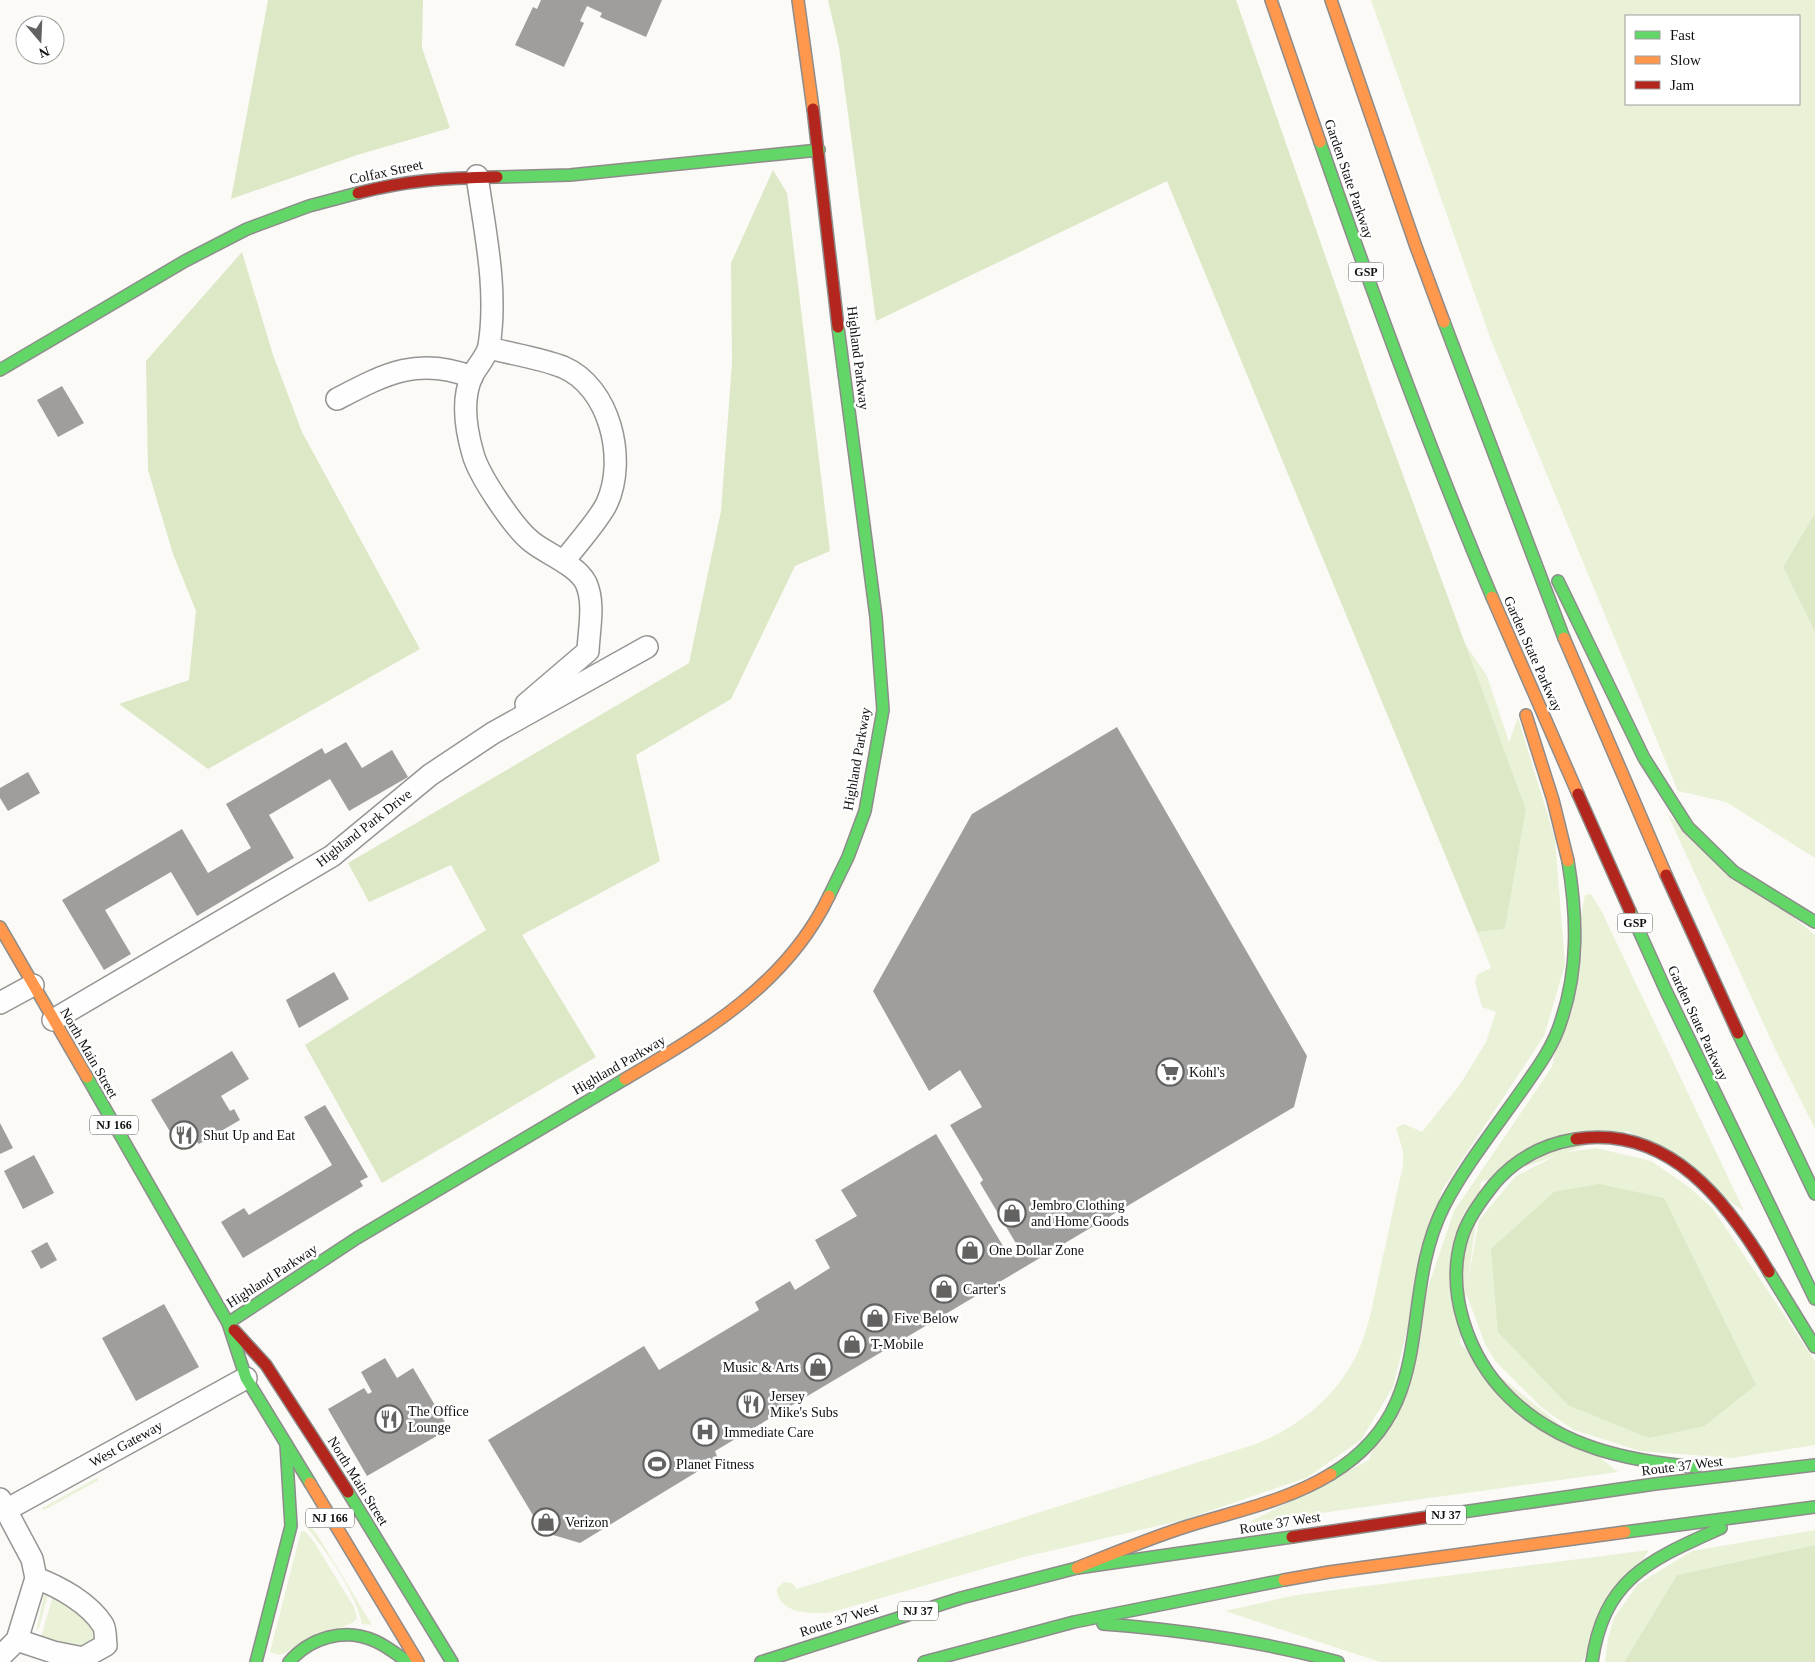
<svg xmlns="http://www.w3.org/2000/svg" width="1815" height="1662" font-family="Georgia,serif">
<style>
.green{fill:#e9f1d7;fill-rule:evenodd}
.forest{fill:#dce8c6}
.building{fill:#a09e9c}
.lines{fill:none;stroke-linecap:round;stroke-linejoin:round}
.street-casing{stroke:#969594;stroke-width:24}
.fast-casing{stroke:#8d8c8b;stroke-width:14}
.slow-casing{stroke:#8d8c8b;stroke-width:14}
.jam-casing{stroke:#8d8c8b;stroke-width:14}
.street{stroke:#fffefe;stroke-width:21}
.fast{stroke:#63d668;stroke-width:11}
.slow{stroke:#ff974d;stroke-width:11}
.jam{stroke:#b3261e;stroke-width:11}
.labels{text-anchor:middle;dominant-baseline:central;stroke-width:5;stroke-linejoin:round;paint-order:stroke}
.shield{fill:#fff;stroke:#585858;stroke-width:1}
.shield-label{font-size:12px;font-weight:bold;fill:#101010}
.street-label{font-size:14px;fill:#101010;stroke:#fff}
.poi-label{font-size:14px;fill:#101010;stroke:#fff;text-anchor:start}
</style>
<rect width="100%" height="100%" fill="#fcfaf7"/>
<g class="green">
<path d="M1371 0H1815V513L1783 567 1815 632V858L1726 802 1678 791 1491 340ZM1626 16H1799V104H1626Z"/>
<path d="M1465 644 1487 676 1509 742 1518 718 1555 839 1565 965 1544 1036 1442 1190 1393 1387 1361 1440 1306 1478 1183 1520 1024 1557 832 1612C814 1615 776 1614 777 1588L784 1582 792 1583 797 1589 1256 1444C1306 1424 1349 1386 1365 1333 1372 1313 1375 1291 1380 1270 1388 1235 1395 1200 1403 1165V1151L1396 1128 1404 1124 1422 1132 1461 1083 1486 1042 1496 1012 1482 1007 1475 982 1477 975 1491 968 1477 932 1505 929 1526 809Z"/>
<polygon points="1668,815 1815,935 1815,1129 1777,1053"/>
<polygon points="1591,894 1601,910 1744,1211 1627,1131 1481,1182 1460,1344 1618,1472 1248,1523 1369,1460 1454,1211 1552,1067 1585,895"/>
<polygon points="1596,1148 1651,1161 1689,1187 1713,1209 1815,1361 1815,1445 1732,1458 1640,1451 1574,1430 1542,1408 1496,1362 1485,1344 1466,1293 1479,1220 1516,1176 1561,1153"/>
<polygon points="97,1478 99,1480 44,1510 42,1508"/>
<path d="M307 1522 318 1536 372 1625 362 1624C357 1595 324 1547 304 1524Z"/>
<polygon points="1815,1530 1815,1545 1677,1575 1624,1662 1605,1662 1608,1639 1614,1618 1638,1584 1692,1551"/>
<polygon points="301,1531 306,1532 314,1542 354,1607 357,1618 354,1622 280,1655 270,1652"/>
<polygon points="1649,1550 1582,1662 1380,1662 1225,1611 1296,1595"/>
<polygon points="49,1591 39,1628 36,1632 44,1596"/>
<polygon points="54,1592 57,1592 95,1630 95,1640 78,1650 41,1637"/>
</g>
<g class="forest">
<polygon points="268,0 423,0 422,48 450,128 357,155 231,199"/>
<polygon points="828,0 1236,0 1379,410 1526,809 1505,929 1477,932 1167,181 876,321 839,47"/>
<polygon points="773,170 787,193 830,551 795,566 731,699 636,755 660,861 522,935 596,1057 382,1183 305,1045 486,930 451,865 369,902 348,863 689,663 721,511 732,363 731,263"/>
<polygon points="242,252 273,355 302,432 420,649 208,769 119,704 189,680 196,611 173,554 148,470 146,361"/>
<polygon points="1815,513 1815,632 1783,567"/>
<polygon points="1599,1184 1664,1198 1756,1385 1704,1426 1649,1438 1568,1405 1498,1332 1491,1249 1554,1192"/>
<polygon points="1815,1545 1815,1662 1624,1662 1677,1575"/>
</g>
<g class="building">
<polygon points="541,0 662,0 646,37 600,17 602,13 587,6 580,21 584,23 564,67 515,45 533,7 537,9"/>
<polygon points="62,386 84,423 58,437 37,400"/>
<polygon points="1117,727 1307,1056 1294,1107 715,1451 718,1459 580,1543 543,1532 488,1440 644,1346 659,1370 759,1310 755,1302 790,1281 795,1290 830,1268 815,1240 857,1216 841,1190 936,1134 1009,1256 1020,1250 980,1183 983,1180 950,1125 982,1107 960,1070 929,1091 873,991 972,814"/>
<polygon points="346,742 362,768 392,750 408,777 349,811 330,779 269,815 294,858 197,916 171,872 105,910 131,954 104,970 62,900 182,829 208,873 251,848 226,804 322,748 325,754"/>
<polygon points="28,772 40,793 8,811 0,798 0,788"/>
<polygon points="334,972 349,999 299,1028 286,1000"/>
<polygon points="232,1051 249,1079 221,1096 230,1111 234,1109 240,1120 199,1144 196,1141 181,1150 151,1100"/>
<polygon points="325,1105 368,1177 360,1181 363,1186 243,1258 221,1222 244,1208 249,1215 332,1165 304,1117"/>
<polygon points="0,1123 13,1148 0,1154"/>
<polygon points="34,1155 54,1193 23,1209 4,1171"/>
<polygon points="47,1242 57,1260 41,1269 31,1251"/>
<polygon points="164,1304 199,1367 136,1401 102,1338"/>
<polygon points="385,1358 397,1378 413,1368 449,1429 367,1476 328,1409 364,1388 368,1394 372,1392 361,1372"/>
</g>
<g class="lines">
<g class="street-casing">
<g id="street">
<path d="M477 176C485 232 498 290 489 346 487 356 477 366 472 376 461 400 466 430 473 454 479 476 514 528 532 542 547 554 577 565 586 583 595 603 589 629 588 651L526 704"/>
<path d="M489 348C512 354 540 358 563 367 610 387 627 459 607 503 599 520 576 545 564 561"/>
<path d="M337 399C385 374 418 356 472 377"/>
<polyline points="0,1003 33,985"/>
<polyline points="53,1020 332,856 430,775 493,733 647,647"/>
<polyline points="6,1510 246,1378"/>
<path d="M17 1640 53 1652 83 1658 106 1645C105 1639 106 1630 103 1625 89 1603 60 1587 36 1578"/>
<polyline points="0,1657 17,1640 36,1578 32,1559 0,1499"/>
</g>
</g>
<g class="fast-casing">
<g id="fast">
<path d="M1320 142C1373 295 1429 448 1492 597"/>
<polyline points="497,177 570,175 819,150"/>
<polyline points="1444,322 1564,638"/>
<polyline points="0,370 185,261 247,229 309,206 358,193"/>
<polyline points="1558,581 1644,758 1688,827 1734,872 1815,922"/>
<polyline points="829,896 848,857 865,811 883,710 876,617 838,327"/>
<polyline points="1630,911 1666,991 1815,1299"/>
<polyline points="1738,1033 1815,1194"/>
<polyline points="87,1077 228,1323 246,1378 310,1483"/>
<path d="M1576 1139C1544 1144 1516 1159 1495 1183 1482 1199 1470 1215 1463 1234 1444 1290 1468 1357 1509 1397 1559 1447 1628 1461 1696 1467"/>
<polyline points="1769,1272 1815,1347"/>
<polyline points="228,1323 357,1238 625,1079"/>
<path d="M1331 1474C1442 1407 1396 1301 1444 1206 1466 1164 1497 1126 1524 1087 1538 1067 1554 1045 1561 1021 1579 969 1577 915 1568 861"/>
<polyline points="348,1492 452,1662"/>
<polyline points="1435,1516 1655,1484 1815,1465"/>
<polyline points="1625,1532 1815,1507"/>
<path d="M1103 1624C1183 1630 1261 1641 1338 1662"/>
<polyline points="256,1662 291,1526 286,1444"/>
<path d="M289 1662C310 1638 344 1627 375 1641 387 1646 397 1655 408 1662"/>
<polyline points="761,1662 961,1598 1077,1568 1292,1537"/>
<polyline points="924,1662 1074,1622 1284,1580"/>
<path d="M1592 1662C1604 1578 1650 1560 1721 1528"/>
</g>
</g>
<g class="slow-casing">
<g id="slow">
<polyline points="798,0 813,109"/>
<polyline points="1271,0 1320,142"/>
<polyline points="1331,0 1415,244 1444,322"/>
<polyline points="1492,597 1578,794"/>
<polyline points="1564,638 1666,875"/>
<polyline points="1526,715 1553,800 1568,861"/>
<polyline points="0,927 87,1077"/>
<path d="M625 1079C705 1032 787 984 829 896"/>
<polyline points="310,1483 418,1662"/>
<path d="M1077 1568C1114 1553 1150 1538 1188 1526 1236 1511 1287 1501 1331 1474"/>
<polyline points="1284,1580 1329,1572 1625,1532"/>
</g>
</g>
<g class="jam-casing">
<g id="jam">
<polyline points="813,109 838,327"/>
<path d="M358 193C407 180 447 178 497 177"/>
<polyline points="1578,794 1630,911"/>
<polyline points="1666,875 1738,1033"/>
<path d="M1576 1139C1669 1125 1727 1201 1769 1272"/>
<polyline points="234,1330 266,1365 348,1492"/>
<polyline points="1292,1537 1435,1516"/>
</g>
</g>
<use href="#street" class="street"/>
<use href="#fast" class="fast"/>
<use href="#slow" class="slow"/>
<use href="#jam" class="jam"/>
</g>
<defs>
<g id="supermarket-ring" transform="scale(1.4375)"><circle r="9.5" fill="#fff" stroke="#636261" stroke-width="1.5"/><path d="M-6-5.5h2.5l.6 2H6L4.5 2H-2.5L-4.4-4H-6ZM-1.5 3.2a1.3 1.3 0 1 0 .1 0ZM3 3.2a1.3 1.3 0 1 0 .1 0Z" fill="#636261"/></g>
<g id="restaurant-ring" transform="scale(1.4375)"><circle r="9.5" fill="#fff" stroke="#636261" stroke-width="1.5"/><path d="M-5-6h1v4h1v-4h1v4h1v-4h1v5L-1.5 .5V6h-2V.5L-5-1ZM5-6V6H3V1.5H1.5Q1.5-4 5-6Z" fill="#636261"/></g>
<g id="shop-ring" transform="scale(1.4375)"><circle r="9.5" fill="#fff" stroke="#636261" stroke-width="1.5"/><path d="M-5-2.5h2.3a2.7 3.5 0 0 1 5.4 0H5L5.5 6h-11ZM-1.5-2.5h3a1.5 2.3 0 0 0-3 0Z" fill="#636261"/></g>
<g id="hospital-ring" transform="scale(1.4375)"><circle r="9.5" fill="#fff" stroke="#636261" stroke-width="1.5"/><path d="M-5-5h3v3.5h4V-5h3V5h-3V1.5h-4V5h-3Z" fill="#636261"/></g>
<g id="stadium-ring" transform="scale(1.4375)"><circle r="9.5" fill="#fff" stroke="#636261" stroke-width="1.5"/><path d="M0-5a6.5 5 0 1 0 0 10a6.5 5 0 1 0 0-10ZM-3.5-1.8h7v3.6h-7Z" fill="#636261"/></g>
</defs>
<g fill-rule="evenodd">
<use href="#supermarket-ring" x="1170" y="1072"/>
<use href="#restaurant-ring" x="184" y="1135"/>
<use href="#shop-ring" x="1012" y="1213"/>
<use href="#shop-ring" x="970" y="1250"/>
<use href="#shop-ring" x="944" y="1289"/>
<use href="#shop-ring" x="875" y="1318"/>
<use href="#shop-ring" x="852" y="1344"/>
<use href="#shop-ring" x="818" y="1367"/>
<use href="#restaurant-ring" x="751" y="1404"/>
<use href="#restaurant-ring" x="389" y="1419"/>
<use href="#hospital-ring" x="705" y="1432"/>
<use href="#stadium-ring" x="657" y="1464"/>
<use href="#shop-ring" x="546" y="1522"/>
</g>
<g class="labels">
<g class="shield">
<rect x="1348.5" y="262.5" width="35" height="19" rx="4"/>
<rect x="1617.5" y="913.5" width="35" height="19" rx="4"/>
<rect x="90" y="1115.5" width="48" height="19" rx="4"/>
<rect x="1426" y="1505.5" width="40" height="19" rx="4"/>
<rect x="306" y="1508.5" width="48" height="19" rx="4"/>
<rect x="898" y="1601.5" width="40" height="19" rx="4"/>
</g>
<g class="shield-label">
<text x="1366" y="272">GSP</text>
<text x="1635" y="923">GSP</text>
<text x="114" y="1125">NJ 166</text>
<text x="1446" y="1515">NJ 37</text>
<text x="330" y="1518">NJ 166</text>
<text x="918" y="1611">NJ 37</text>
</g>
<g class="street-label">
<text transform="translate(386 172) rotate(-12)">Colfax Street</text>
<text transform="translate(1349 179) rotate(71)">Garden State Parkway</text>
<text transform="translate(858 358) rotate(83)">Highland Parkway</text>
<text transform="translate(1533 654) rotate(66)">Garden State Parkway</text>
<text transform="translate(857 759) rotate(-80)">Highland Parkway</text>
<text transform="translate(364 828) rotate(-38)">Highland Park Drive</text>
<text transform="translate(1698 1023) rotate(65)">Garden State Parkway</text>
<text transform="translate(89 1053) rotate(60)">North Main Street</text>
<text transform="translate(619 1065) rotate(-30)">Highland Parkway</text>
<text transform="translate(272 1276) rotate(-33)">Highland Parkway</text>
<text transform="translate(126 1444) rotate(-29)">West Gateway</text>
<text transform="translate(1682 1466) rotate(-7)">Route 37 West</text>
<text transform="translate(358 1481) rotate(58)">North Main Street</text>
<text transform="translate(1280 1523) rotate(-9)">Route 37 West</text>
<text transform="translate(839 1620) rotate(-18)">Route 37 West</text>
</g>
<g class="poi-label">
<text x="1189" y="1072">Kohl's</text>
<text x="203" y="1135">Shut Up and Eat</text>
<text x="1031" y="1205">Jembro Clothing<tspan x="1031" dy="16">and Home Goods</tspan></text>
<text x="989" y="1250">One Dollar Zone</text>
<text x="963" y="1289">Carter's</text>
<text x="894" y="1318">Five Below</text>
<text x="871" y="1344">T-Mobile</text>
<text x="799" y="1367" text-anchor="end">Music &amp; Arts</text>
<text x="770" y="1396">Jersey<tspan x="770" dy="16">Mike's Subs</tspan></text>
<text x="408" y="1411">The Office<tspan x="408" dy="16">Lounge</tspan></text>
<text x="724" y="1432">Immediate Care</text>
<text x="676" y="1464">Planet Fitness</text>
<text x="565" y="1522">Verizon</text>
</g>
</g>
<rect x="1625" y="15" width="175" height="90" fill="#ffffff" stroke="#9f9f9f"/>
<rect x="1635" y="31" width="25" height="8" fill="#63d668" stroke="#9f9f9f"/>
<text x="1670" y="40" font-size="15" fill="#101010">Fast</text>
<rect x="1635" y="56" width="25" height="8" fill="#ff974d" stroke="#9f9f9f"/>
<text x="1670" y="65" font-size="15" fill="#101010">Slow</text>
<rect x="1635" y="81" width="25" height="8" fill="#b3261e" stroke="#9f9f9f"/>
<text x="1670" y="90" font-size="15" fill="#101010">Jam</text>
<g transform="translate(40 40) rotate(161)"><circle r="24" fill="#ffffff" stroke="#9f9f9f"/>
<path d="M0-4L9 19L0 12L-9 19Z" fill="#636261"/>
<text y="-8" font-size="14" font-weight="bold" text-anchor="middle" fill="#101010">N</text>
</g>
</svg>
